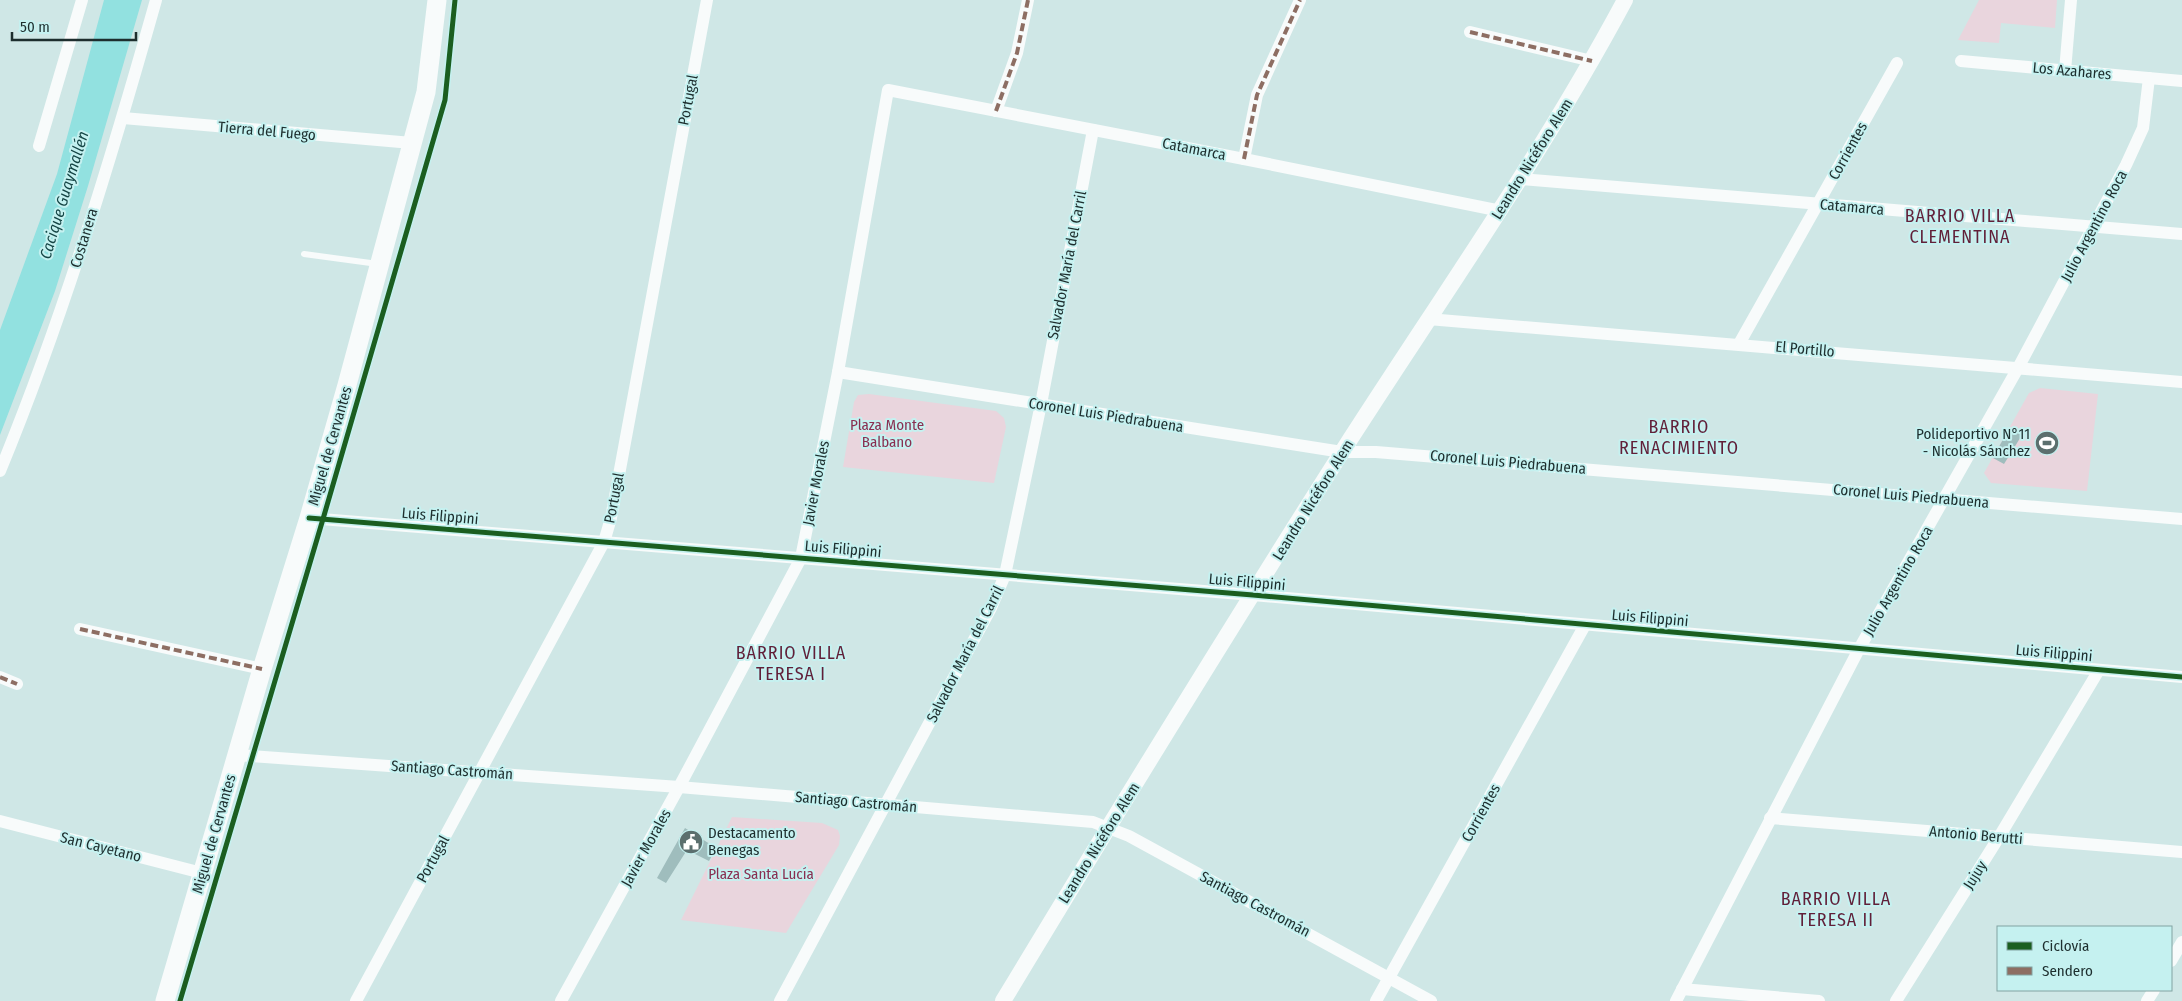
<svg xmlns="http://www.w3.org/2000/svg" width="2182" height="1001" font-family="'Fira Sans Condensed',sans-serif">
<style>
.green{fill:#e9d5dd}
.water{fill:#92e1e0}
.building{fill:#9fbdbd}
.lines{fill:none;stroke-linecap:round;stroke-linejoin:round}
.service{stroke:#f8fbfb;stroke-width:6}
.minor{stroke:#f8fbfb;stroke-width:12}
.tertiary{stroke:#f8fbfb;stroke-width:16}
.secondary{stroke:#f8fbfb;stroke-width:19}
.quiet{stroke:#8d6e63;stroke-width:4;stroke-dasharray:8 4;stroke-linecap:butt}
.cycleway-casing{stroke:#c5f1f0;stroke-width:8}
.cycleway{stroke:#1b5e20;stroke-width:5}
.labels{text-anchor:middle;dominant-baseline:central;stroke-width:4;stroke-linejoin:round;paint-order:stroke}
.street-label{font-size:15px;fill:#1d2e2e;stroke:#c5f1f0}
.park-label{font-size:15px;fill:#892f51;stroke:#c5f1f0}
.poi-label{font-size:15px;fill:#1d2e2e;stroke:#c5f1f0;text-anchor:end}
.water-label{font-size:16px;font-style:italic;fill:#154545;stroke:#c5f1f0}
.quarter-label{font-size:18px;letter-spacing:1px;fill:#611f38;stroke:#c5f1f0}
</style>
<rect width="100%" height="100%" fill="#cfe7e6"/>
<g class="green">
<polygon points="1979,0 2057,0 2055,28 2001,23 1999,43 1958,40"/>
<polygon points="2040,388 2098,394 2087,491 1991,483 1984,473 2029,393"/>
<polygon points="869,394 996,411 1004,418 1006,427 994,483 843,467 854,402 858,395"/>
<polygon points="732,817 822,823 838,830 840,836 839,845 786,933 681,920"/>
</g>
<polygon class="water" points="104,0 142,0 88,186 55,291 0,435 0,330 57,174"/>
<g class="building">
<polygon points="2009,428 2022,435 2004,464 1993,458"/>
<polygon points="685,828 716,848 709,861 687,850 666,883 657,878"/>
</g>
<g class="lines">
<polyline class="service" points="304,254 378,264"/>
<g class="minor">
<polyline points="1470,32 1592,61"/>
<polyline points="1961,61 2182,81"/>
<polyline points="2065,71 2071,0"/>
<polyline points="996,111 1017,53 1028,0"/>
<polyline points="123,118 412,143"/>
<polyline points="39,146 82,0"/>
<polyline points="1244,159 1257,95 1300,0"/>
<polyline points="1521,179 2182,234"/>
<polyline points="1428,319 2182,382"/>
<polyline points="1739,344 1897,63"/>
<polyline points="838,372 1342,452 1376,452 2182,519"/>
<path d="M0 471C63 318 111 159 156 0"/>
<polyline points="309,518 1253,595 2182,677"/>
<polyline points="80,629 262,669"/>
<polyline points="0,677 17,684"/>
<polyline points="237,755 679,787 1093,822 1129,836 1431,1001"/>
<polyline points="1770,818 2182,852"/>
<polyline points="0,821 202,873"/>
<polyline points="2171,961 2182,942"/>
<polyline points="1682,989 1819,1001"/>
<polyline points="356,1001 604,542 611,518 707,0"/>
<polyline points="561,1001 679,787 801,558 838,372 888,90 1244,159 1501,211"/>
<polyline points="780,1001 991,608 1005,575 1041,404 1093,130"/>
<polyline points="1376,1001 1585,625"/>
<polyline points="1676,1001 1859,649 2018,368 2126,165 2143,128 2149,78"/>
<polyline points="1896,1001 1999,837 2099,670"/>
<polyline points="2147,1001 2154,990"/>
</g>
<path class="tertiary" d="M1003 1001C1114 817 1227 633 1342 452 1438 302 1541 157 1625 0"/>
<polyline class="secondary" points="165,1001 262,669 309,518 347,385 426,92 437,0"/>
<g class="quiet">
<polyline points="1470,32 1592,61"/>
<polyline points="996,111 1017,53 1028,0"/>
<polyline points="1244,159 1257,95 1300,0"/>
<polyline points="80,629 262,669"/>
<polyline points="0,677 17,684"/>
</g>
<g class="cycleway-casing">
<g id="cycleway">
<polyline points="309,518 1253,595 2182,677"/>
<polyline points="180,1001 323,519 445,100 455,0"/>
</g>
</g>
<use href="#cycleway" class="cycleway"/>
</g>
<defs>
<g id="stadium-disc" transform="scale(1.25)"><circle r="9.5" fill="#5b6f6e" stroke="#c5f1f0"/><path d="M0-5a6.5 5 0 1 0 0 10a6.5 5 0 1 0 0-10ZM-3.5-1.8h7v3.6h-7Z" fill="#fff"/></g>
<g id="civic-disc" transform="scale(1.25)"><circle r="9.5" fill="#5b6f6e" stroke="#c5f1f0"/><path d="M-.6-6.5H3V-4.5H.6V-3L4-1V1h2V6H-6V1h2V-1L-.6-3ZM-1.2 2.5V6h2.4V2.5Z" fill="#fff"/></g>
</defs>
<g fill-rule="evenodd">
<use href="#stadium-disc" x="2047" y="443"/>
<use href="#civic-disc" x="691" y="842"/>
</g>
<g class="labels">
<g class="street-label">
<text transform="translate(2072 71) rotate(5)">Los Azahares</text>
<text transform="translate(688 100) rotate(-79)">Portugal</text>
<text transform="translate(267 131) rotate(5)">Tierra del Fuego</text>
<text transform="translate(1194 149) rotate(11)">Catamarca</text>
<text transform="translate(1848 151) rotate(-61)">Corrientes</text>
<text transform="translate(1532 159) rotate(-58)">Leandro Nicéforo Alem</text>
<text transform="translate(1852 207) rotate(5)">Catamarca</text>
<text transform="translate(2094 226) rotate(-62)">Julio Argentino Roca</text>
<text transform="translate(84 238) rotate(-73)">Costanera</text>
<text transform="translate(1067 265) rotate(-79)">Salvador María del Carril</text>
<text transform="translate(1805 349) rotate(5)">El Portillo</text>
<text transform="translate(1106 415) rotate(9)">Coronel Luis Piedrabuena</text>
<text transform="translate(330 446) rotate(-74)">Miguel de Cervantes</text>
<text transform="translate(1508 462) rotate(5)">Coronel Luis Piedrabuena</text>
<text transform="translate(816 483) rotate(-79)">Javier Morales</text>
<text transform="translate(1911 496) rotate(5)">Coronel Luis Piedrabuena</text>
<text transform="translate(614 498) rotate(-79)">Portugal</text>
<text transform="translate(1313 500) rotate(-58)">Leandro Nicéforo Alem</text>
<text transform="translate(440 516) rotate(5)">Luis Filippini</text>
<text transform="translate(843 549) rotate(5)">Luis Filippini</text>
<text transform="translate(1898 581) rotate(-60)">Julio Argentino Roca</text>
<text transform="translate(1247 582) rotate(5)">Luis Filippini</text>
<text transform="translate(1650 618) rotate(5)">Luis Filippini</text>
<text transform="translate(2054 653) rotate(5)">Luis Filippini</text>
<text transform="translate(965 654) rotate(-63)">Salvador María del Carril</text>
<text transform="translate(452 770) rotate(4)">Santiago Castromán</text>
<text transform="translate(856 802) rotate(5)">Santiago Castromán</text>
<text transform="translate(1481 813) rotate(-61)">Corrientes</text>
<text transform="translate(214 834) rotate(-74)">Miguel de Cervantes</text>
<text transform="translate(1976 835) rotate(5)">Antonio Berutti</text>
<text transform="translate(1099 843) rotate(-58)">Leandro Nicéforo Alem</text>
<text transform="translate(101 847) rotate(14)">San Cayetano</text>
<text transform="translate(646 848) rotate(-61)">Javier Morales</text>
<text transform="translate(433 859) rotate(-61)">Portugal</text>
<text transform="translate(1975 875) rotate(-58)">Jujuy</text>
<text transform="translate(1255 904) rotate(28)">Santiago Castromán</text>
</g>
<g class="park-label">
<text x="887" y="425">Plaza Monte<tspan x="887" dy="17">Balbano</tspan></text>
<text x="761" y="874">Plaza Santa Lucía</text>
</g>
<g class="poi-label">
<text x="2030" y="434">Polideportivo N°11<tspan x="2030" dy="17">- Nicolás Sánchez</tspan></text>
<text x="708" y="833" text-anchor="start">Destacamento<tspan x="708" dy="17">Benegas</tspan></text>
</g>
<g class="water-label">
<text transform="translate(64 195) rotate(-73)">Cacique Guaymallén</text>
</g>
<g class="quarter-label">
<text x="1960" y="216">BARRIO VILLA<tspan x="1960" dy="21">CLEMENTINA</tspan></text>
<text x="1679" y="427">BARRIO<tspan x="1679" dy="21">RENACIMIENTO</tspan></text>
<text x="791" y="653">BARRIO VILLA<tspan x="791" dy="21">TERESA I</tspan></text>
<text x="1836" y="899">BARRIO VILLA<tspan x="1836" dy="21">TERESA II</tspan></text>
</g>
</g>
<rect x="1997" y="926" width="175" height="65" fill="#c5f1f0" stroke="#82a3a2"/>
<rect x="2007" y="942" width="25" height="8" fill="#1b5e20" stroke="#82a3a2"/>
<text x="2042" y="951" font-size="15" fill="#1d2e2e">Ciclovía</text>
<rect x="2007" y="967" width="25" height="8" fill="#8d6e63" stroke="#82a3a2"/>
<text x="2042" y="976" font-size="15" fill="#1d2e2e">Sendero</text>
<path d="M12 32v8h124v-8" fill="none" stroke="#1d2e2e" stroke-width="2.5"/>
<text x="20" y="32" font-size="15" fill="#1d2e2e" stroke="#c5f1f0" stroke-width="4" paint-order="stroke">50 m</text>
</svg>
